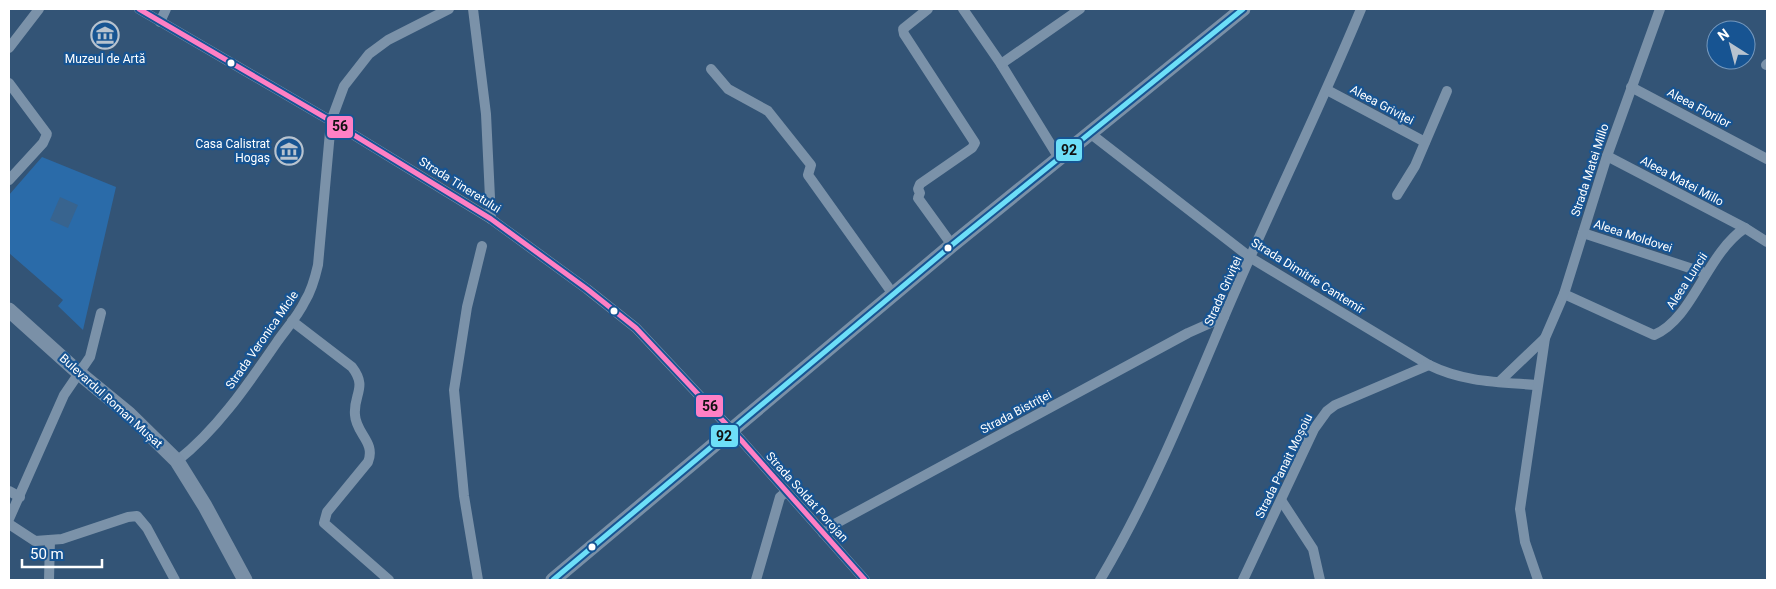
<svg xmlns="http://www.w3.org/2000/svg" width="1776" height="589" font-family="Roboto,sans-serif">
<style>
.green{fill:#2a6ba9}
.water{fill:#38648f}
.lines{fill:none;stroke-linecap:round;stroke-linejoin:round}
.street{stroke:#7b92a9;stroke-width:10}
.primary{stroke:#7a90a7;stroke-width:15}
.bus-1-casing{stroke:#175492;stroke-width:9}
.bus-2-casing{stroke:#175492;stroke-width:9}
.bus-1{stroke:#ff80c5;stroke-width:5}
.bus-2{stroke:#6ddff8;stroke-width:5}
.bus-dot{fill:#fff;stroke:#175492;stroke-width:2}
.labels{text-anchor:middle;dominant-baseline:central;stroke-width:4.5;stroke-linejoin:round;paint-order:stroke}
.poi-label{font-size:12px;fill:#fff;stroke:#175492}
.street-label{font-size:12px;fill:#fff;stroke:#175492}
.line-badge{stroke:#175492;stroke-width:2}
.pale-badge-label{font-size:14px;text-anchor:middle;font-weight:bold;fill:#111}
</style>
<rect width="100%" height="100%" fill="#335476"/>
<polygon class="green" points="42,157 116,187 83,330 58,306 63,300 9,253 9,195"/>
<polygon class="water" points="60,197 78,205 68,228 50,220"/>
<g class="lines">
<g class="street">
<polyline points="139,9 331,121 491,219 587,289 636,328 741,440 865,580"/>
<polyline points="473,9 486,114 491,219"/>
<polyline points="928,9 903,29 904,34 975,143 972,148 920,184 918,189 920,193 918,198 952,245"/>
<polyline points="963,9 1001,64 1059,158"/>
<polyline points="160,22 166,9"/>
<polyline points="9,48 39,9"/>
<polyline points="1001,64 1080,9"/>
<polyline points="1766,65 1767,64"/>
<polyline points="711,69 728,89 768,111 811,165 808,175 893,294"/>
<polyline points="9,83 47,134 43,143 9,180"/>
<polyline points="1631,87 1767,159"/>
<polyline points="1327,90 1425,142"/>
<path d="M1091 134 1251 258 1429 365C1463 382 1498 382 1536 385"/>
<polyline points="1607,156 1745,228"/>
<polyline points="1397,195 1415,166 1447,91"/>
<polyline points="1583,233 1705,273"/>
<path d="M1564 294 1654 335C1693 319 1706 254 1745 228L1767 242"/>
<path d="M292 321 352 367C368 388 353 394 355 415 356 434 376 442 368 462L327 512 324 523 389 580"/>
<polyline points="1499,382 1545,338"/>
<path d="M177 461C217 430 248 384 277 342 286 329 298 316 305 301 312 290 315 278 318 265L331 121 344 86 369 54 388 40 449 9"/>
<polyline points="9,491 20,497"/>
<polyline points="1281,500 1313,549 1320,580"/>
<polyline points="9,519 64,395 90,357 101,313"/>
<polyline points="9,524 35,541 62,539 128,517 137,516 147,528 175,580"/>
<polyline points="823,533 831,526 1188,333 1224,317"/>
<polyline points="49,580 50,540"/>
<polyline points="478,580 464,496 454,390 467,307 482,246"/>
<polyline points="756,580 780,497 786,492"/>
<path d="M1100 580C1150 496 1186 407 1224 317 1268 213 1318 113 1361 9"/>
<polyline points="1243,580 1314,429 1327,411 1335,405 1429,365"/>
<polyline points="1538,580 1525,542 1520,509 1545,338 1564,294 1607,156 1660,9"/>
</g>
<g class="primary">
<polyline points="9,310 79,373 129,414 177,461 205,506 245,580"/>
<polyline points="553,580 952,245 1243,9"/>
</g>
<g class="bus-1-casing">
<polyline id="bus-1" points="139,9 331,121 491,219 587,289 636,328 741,440 865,580"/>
</g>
<g class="bus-2-casing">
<polyline id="bus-2" points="553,580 952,245 1243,9"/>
</g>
<use href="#bus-1" class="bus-1"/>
<use href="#bus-2" class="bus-2"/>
</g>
<defs>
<g id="museum-ring" transform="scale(1.4375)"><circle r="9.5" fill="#175492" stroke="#b8c3cf" stroke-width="1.5"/><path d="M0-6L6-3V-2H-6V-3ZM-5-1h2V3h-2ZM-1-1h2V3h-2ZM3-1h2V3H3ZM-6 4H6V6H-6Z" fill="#b8c3cf"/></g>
</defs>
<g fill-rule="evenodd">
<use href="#museum-ring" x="105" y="35"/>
<use href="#museum-ring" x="289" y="151"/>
</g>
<g class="bus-dot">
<circle cx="231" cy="63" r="4.5"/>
<circle cx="948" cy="248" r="4.5"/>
<circle cx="614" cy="311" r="4.5"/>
<circle cx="592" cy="547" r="4.5"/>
</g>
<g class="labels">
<g class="poi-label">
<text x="105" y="59">Muzeul de Artă</text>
<text x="270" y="144" text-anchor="end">Casa Calistrat<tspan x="270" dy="14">Hogaș</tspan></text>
</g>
<g class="street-label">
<text transform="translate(1382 105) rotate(28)">Aleea Griviței</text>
<text transform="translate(1699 108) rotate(28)">Aleea Florilor</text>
<text transform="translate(1590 170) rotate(-72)">Strada Matei Millo</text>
<text transform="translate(1682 181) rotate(28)">Aleea Matei Millo</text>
<text transform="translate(460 185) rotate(32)">Strada Tineretului</text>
<text transform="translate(1633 236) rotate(18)">Aleea Moldovei</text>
<text transform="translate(1308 276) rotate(32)">Strada Dimitrie Cantemir</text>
<text transform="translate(1687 281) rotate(-57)">Aleea Luncii</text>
<text transform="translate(1223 291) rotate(-66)">Strada Griviței</text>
<text transform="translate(262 340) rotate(-55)">Strada Veronica Micle</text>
<text transform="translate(111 401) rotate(42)">Bulevardul Roman Mușat</text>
<text transform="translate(1016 412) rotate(-28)">Strada Bistriței</text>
<text transform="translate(1284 466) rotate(-64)">Strada Panait Moșoiu</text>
<text transform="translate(807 497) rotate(48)">Strada Soldat Porojan</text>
</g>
</g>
<g class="line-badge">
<rect x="326" y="115" width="28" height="24" rx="5" fill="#ff80c5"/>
<rect x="1055" y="138" width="28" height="24" rx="5" fill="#6ddff8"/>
<rect x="695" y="394" width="29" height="24" rx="5" fill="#ff80c5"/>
<rect x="710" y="424" width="29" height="24" rx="5" fill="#6ddff8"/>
</g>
<g class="pale-badge-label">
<text x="340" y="131">56</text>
<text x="1069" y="155">92</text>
<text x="710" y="411">56</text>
<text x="724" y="441">92</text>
</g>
<rect width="1776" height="589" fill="none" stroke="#ffffff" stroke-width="20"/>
<g transform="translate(1731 45) rotate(324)"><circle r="24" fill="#175492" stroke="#7498be"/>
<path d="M0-4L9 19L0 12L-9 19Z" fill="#b8c3cf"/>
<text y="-8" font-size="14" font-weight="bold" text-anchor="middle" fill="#ffffff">N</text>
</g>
<path d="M22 559v8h80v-8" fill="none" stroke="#ffffff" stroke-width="2.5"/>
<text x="30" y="559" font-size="15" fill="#ffffff" stroke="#175492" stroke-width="4" paint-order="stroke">50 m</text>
</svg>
